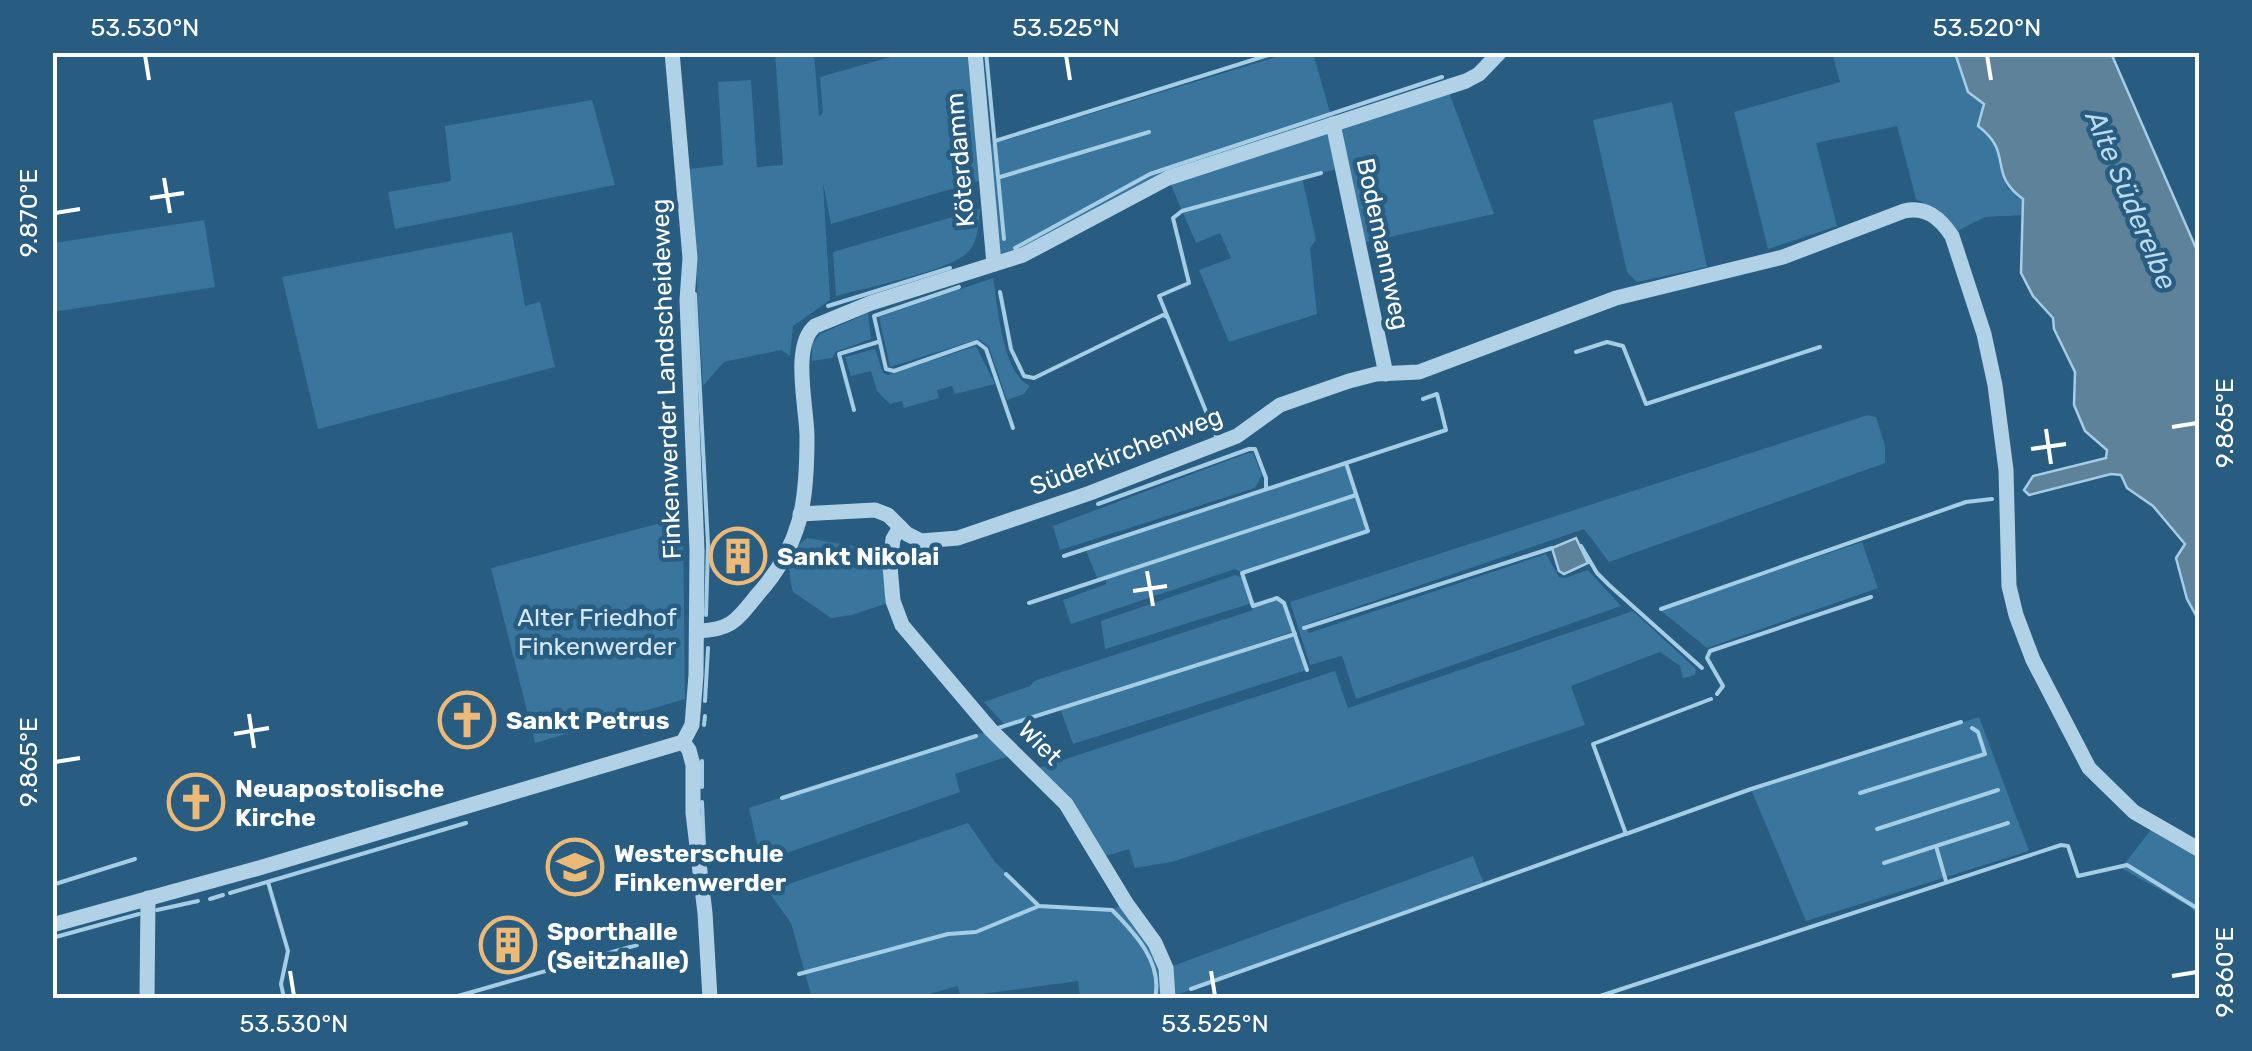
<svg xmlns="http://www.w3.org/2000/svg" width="2252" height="1051" font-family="Rubik,sans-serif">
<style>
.green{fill:#39759c}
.water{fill:#5e829a;stroke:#a5cde6;stroke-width:2.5}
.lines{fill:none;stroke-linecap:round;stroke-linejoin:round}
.stream{stroke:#a5cde6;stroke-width:4}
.minor{stroke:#b1d1e6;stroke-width:15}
.ticks{fill:none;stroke:#fff;stroke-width:4}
.labels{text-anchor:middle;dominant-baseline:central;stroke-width:9;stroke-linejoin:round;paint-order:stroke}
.street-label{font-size:25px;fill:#fff;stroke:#285c81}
.poi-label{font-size:25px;font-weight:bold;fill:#fff;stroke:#285c81;text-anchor:start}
.park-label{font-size:25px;fill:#d4e8f5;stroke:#285c81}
.water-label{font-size:28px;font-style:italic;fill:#bcdaed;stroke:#285c81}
.neatline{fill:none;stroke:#fff;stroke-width:4}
.ticks-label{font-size:25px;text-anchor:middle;fill:#fff}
</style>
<rect width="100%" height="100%" fill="#285c81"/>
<g class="green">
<polygon points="775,53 814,53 819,116 823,113 820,77 904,53 968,53 979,181 831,224 823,183 830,300 793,326 790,356 781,350 724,362 703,386 690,169 723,165 718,82 751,80 757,167 783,165"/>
<polygon points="1289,53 1313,53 1333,123 1447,87 1494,214 1357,244 1342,168 1302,177 1316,240 1310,248 1317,314 1229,342 1199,270 1231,258 1220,233 1196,243 1168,178 994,264 983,147"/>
<polygon points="1832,53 1955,53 1968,92 1984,104 2007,188 2023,198 2024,215 1985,217 1957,231 1941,212 1916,199 1897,126 1816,143 1837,226 1768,249 1734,112 1840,82"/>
<polygon points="592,100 615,185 395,229 388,192 451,181 445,126"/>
<polygon points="1672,102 1707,267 1637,282 1627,272 1593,120"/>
<path d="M980 209C978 224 979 243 966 254 947 271 865 288 836 296L833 252Z"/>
<polygon points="204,220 215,287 53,312 53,243"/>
<polygon points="512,232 525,306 540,302 555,367 318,429 282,277"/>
<path d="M993 278C998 307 1002 373 1030 386L1024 394 1007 400 989 347 979 339 890 367 879 317Z"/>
<polygon points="868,313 871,339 835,352 832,358 812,361 812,344 820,334"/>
<polygon points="976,346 995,384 955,394 952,386 937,390 939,398 904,408 902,401 890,404 877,391 871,371 851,376 845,357 875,349 883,373 888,375"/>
<polygon points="1868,415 1876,417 1885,446 1885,463 1609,562 1584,529 1304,625 1309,633 1546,554 1559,577 1565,578 1588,570 1621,606 1356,699 1342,656 1310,665 1290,602"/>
<polygon points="1248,453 1253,453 1262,475 1255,488 1060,550 1053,526"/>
<polygon points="1346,463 1368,531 1242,573 1235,569 1071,624 1063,600 1106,584 1106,578 1098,580 1085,548"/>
<polygon points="683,517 685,699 535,743 491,568"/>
<path d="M807 538 871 549 886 545 885 604 852 615 831 618 793 592C787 570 787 552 807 538Z"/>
<polygon points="1862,542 1878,588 1707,648 1660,610"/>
<polygon points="1235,575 1244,578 1251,603 1277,598 1284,603 1294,631 1188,667 1295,634 1307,670 1073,744 1060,708 1005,725 984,702 1030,686 1034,681 1253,610 1249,604 1105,649 1101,621"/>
<polygon points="1633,611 1696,669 1695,675 1683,678 1680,666 1660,652 1571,686 1585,725 1172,862 1135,868 1129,849 1099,858 1032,770 1335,671 1348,708"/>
<polygon points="1979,717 2029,851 1806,921 1751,789"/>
<polygon points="991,730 1015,754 955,774 960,792 761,862 749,808"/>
<polygon points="968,823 995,862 1039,906 1111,910 1126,903 1167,968 1473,856 1484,884 1168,998 1080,998 1078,981 960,997 958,986 915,998 812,998 791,923 768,891"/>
<polygon points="2151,830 2199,857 2199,916 2189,906 2121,868"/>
</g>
<g class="water">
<path d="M1955 53H2111L2199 255V621L2187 599 2176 558 2185 544 2153 506 2127 488 2121 475 2111 474 2029 495 2024 490 2033 476 2106 458 2107 450 2085 431 2074 405 2075 372 2054 329 2053 318 2033 296 2021 273 2023 199C1986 172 2015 154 1978 126L1984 104 1968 92Z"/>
<polygon points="1576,538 1588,563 1564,574 1559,571 1552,548"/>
</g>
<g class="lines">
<g class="stream">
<polyline points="986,52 1004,239"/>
<polyline points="995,141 1278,52"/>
<polyline points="1000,177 1149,132"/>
<polyline points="1015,248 1150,174 1442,77"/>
<polyline points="959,287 874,316 886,369 894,371 977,342 986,349 1013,428"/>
<polyline points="1000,292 1011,349 1024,376 1034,378 1163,315 1167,317"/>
<polyline points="695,294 708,545 706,615"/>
<polyline points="828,306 950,268"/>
<polyline points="1576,352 1607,342 1623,346 1646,404 1820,347"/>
<polyline points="854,410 839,354 878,342"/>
<polyline points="1216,436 1159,296 1189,283 1173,218 1182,211 1321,173"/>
<polyline points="1098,504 1249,449 1255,449 1266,478 1266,489"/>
<polyline points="1581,546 1597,573 1609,585 1702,668"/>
<polyline points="1064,556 1346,463"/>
<polyline points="1029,603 1356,495"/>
<polyline points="1661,609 1966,502 1992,499"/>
<polyline points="1304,628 1552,548"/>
<polyline points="1307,670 1284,603 1277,598 1253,606 1242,573 1368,531 1346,463 1446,430 1437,394 1423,399"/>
<polyline points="1717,694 1723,686 1707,658 1710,651 1871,597"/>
<polyline points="1711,699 1593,744 1626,834 1751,789 1961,722"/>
<polyline points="705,701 708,648"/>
<polyline points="704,725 705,716"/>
<polyline points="998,728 1295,634"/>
<polyline points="702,787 702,761"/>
<polyline points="1860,793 1985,754 1978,732 1972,728"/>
<polyline points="782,798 976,736"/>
<polyline points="702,802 704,846"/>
<polyline points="1877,829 1998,790"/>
<polyline points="1884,863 1936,846"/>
<path d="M1006 874 1039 906 1112 910C1135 933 1163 963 1155 998"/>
<polyline points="1946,881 1936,846 2008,823"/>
<polyline points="268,882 288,951 281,984 284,998"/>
<polyline points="52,885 135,859"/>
<polyline points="230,893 466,823"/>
<polyline points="210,899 223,895"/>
<polyline points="157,910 198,901"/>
<polyline points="52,938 139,914"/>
<polyline points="799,974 948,934 976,932 1039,906"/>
<polyline points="1191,989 1625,834"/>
<polyline points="451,998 637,945"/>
<polyline points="1594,998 2061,845 2068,846 2078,876 2127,865 2200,910"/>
</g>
<g class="minor">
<polyline points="672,52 690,258 687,300 697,550 696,675 692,725 683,742"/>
<polyline points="975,52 994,264"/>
<polyline points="1333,124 1386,374"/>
<path d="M800 514 875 510 888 515 907 534 921 541 958 538 1090 493 1237 436 1280 405 1349 381 1376 374 1419 372 1616 298 1783 257 1904 211C1926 206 1940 218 1952 236L1984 334 1995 385 2006 470 2009 586 2016 615 2033 660 2089 768 2134 812 2200 850"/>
<polyline points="900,527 893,539 890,566 893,601 902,625 991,730 1066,804 1126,903 1155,943 1166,968 1168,998"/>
<path d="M697 631C732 630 737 620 758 594 777 573 791 549 799 521 806 496 807 464 807 437 807 408 791 346 815 326L871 303 1023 255 1168 178 1466 81 1479 74 1500 52"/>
<polyline points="683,742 689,750 693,765 693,813 705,913 710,998"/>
<polyline points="52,925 259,868 683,742"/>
<polyline points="147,998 148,898"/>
</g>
</g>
<path class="ticks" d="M145 55 149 80M1066 55 1070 80M1987 55 1991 80M164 178 170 213M150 198 184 193M55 213 80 209M2172 427 2197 423M2046 429 2051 464M2031 449 2066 444M1147 571 1153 606M1133 591 1167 586M249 714 254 748M234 734 269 728M55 762 80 758M290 971 294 996M1211 971 1215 996M2172 976 2197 972"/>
<defs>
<g id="building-ring" transform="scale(2.875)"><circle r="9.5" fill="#285c81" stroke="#edb977" stroke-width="1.5"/><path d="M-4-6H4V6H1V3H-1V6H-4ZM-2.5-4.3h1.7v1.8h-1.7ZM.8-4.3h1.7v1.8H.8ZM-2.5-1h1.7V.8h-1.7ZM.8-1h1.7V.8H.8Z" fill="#edb977"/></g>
<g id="church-ring" transform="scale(2.875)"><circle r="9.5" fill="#285c81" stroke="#edb977" stroke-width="1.5"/><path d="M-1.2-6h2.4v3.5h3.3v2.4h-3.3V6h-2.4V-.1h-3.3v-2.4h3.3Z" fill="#edb977"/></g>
<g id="school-ring" transform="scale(2.875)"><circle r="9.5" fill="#285c81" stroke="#edb977" stroke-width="1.5"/><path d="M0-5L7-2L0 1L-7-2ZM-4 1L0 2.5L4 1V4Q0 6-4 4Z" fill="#edb977"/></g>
</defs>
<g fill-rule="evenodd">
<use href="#building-ring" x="738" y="556"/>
<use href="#church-ring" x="467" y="720"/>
<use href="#church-ring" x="196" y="802"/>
<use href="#school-ring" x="575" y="867"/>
<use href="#building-ring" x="508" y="945"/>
</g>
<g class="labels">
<g class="street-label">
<text transform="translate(960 160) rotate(-95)">Köterdamm</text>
<text transform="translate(1383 244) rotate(78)">Bodemannweg</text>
<text transform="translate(666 379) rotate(-92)">Finkenwerder Landscheideweg</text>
<text transform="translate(1126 451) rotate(-21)">Süderkirchenweg</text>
<text transform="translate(1040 743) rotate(45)">Wiet</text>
</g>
<g class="poi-label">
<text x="777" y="556">Sankt Nikolai</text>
<text x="506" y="720">Sankt Petrus</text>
<text x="235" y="788">Neuapostolische<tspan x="235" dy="29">Kirche</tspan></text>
<text x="614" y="853">Westerschule<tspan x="614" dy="29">Finkenwerder</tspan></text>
<text x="547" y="931">Sporthalle<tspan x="547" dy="29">(Seitzhalle)</tspan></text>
</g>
<g class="park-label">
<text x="597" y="617">Alter Friedhof<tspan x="597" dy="29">Finkenwerder</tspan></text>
</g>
<g class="water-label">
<text transform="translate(2131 200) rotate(67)">Alte Süderelbe</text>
</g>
</g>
<rect width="2252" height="1051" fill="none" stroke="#285c81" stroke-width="110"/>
<rect x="55" y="55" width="2142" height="941" class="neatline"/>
<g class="ticks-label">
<text x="145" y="36">53.530°N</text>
<text x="1066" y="36">53.525°N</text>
<text x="1987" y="36">53.520°N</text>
<text transform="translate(28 213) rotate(-90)" y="9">9.870°E</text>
<text transform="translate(2224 423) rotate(-90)" y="9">9.865°E</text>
<text transform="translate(28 762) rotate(-90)" y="9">9.865°E</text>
<text transform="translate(2224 972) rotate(-90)" y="9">9.860°E</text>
<text x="294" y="1032">53.530°N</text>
<text x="1215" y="1032">53.525°N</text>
</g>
</svg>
